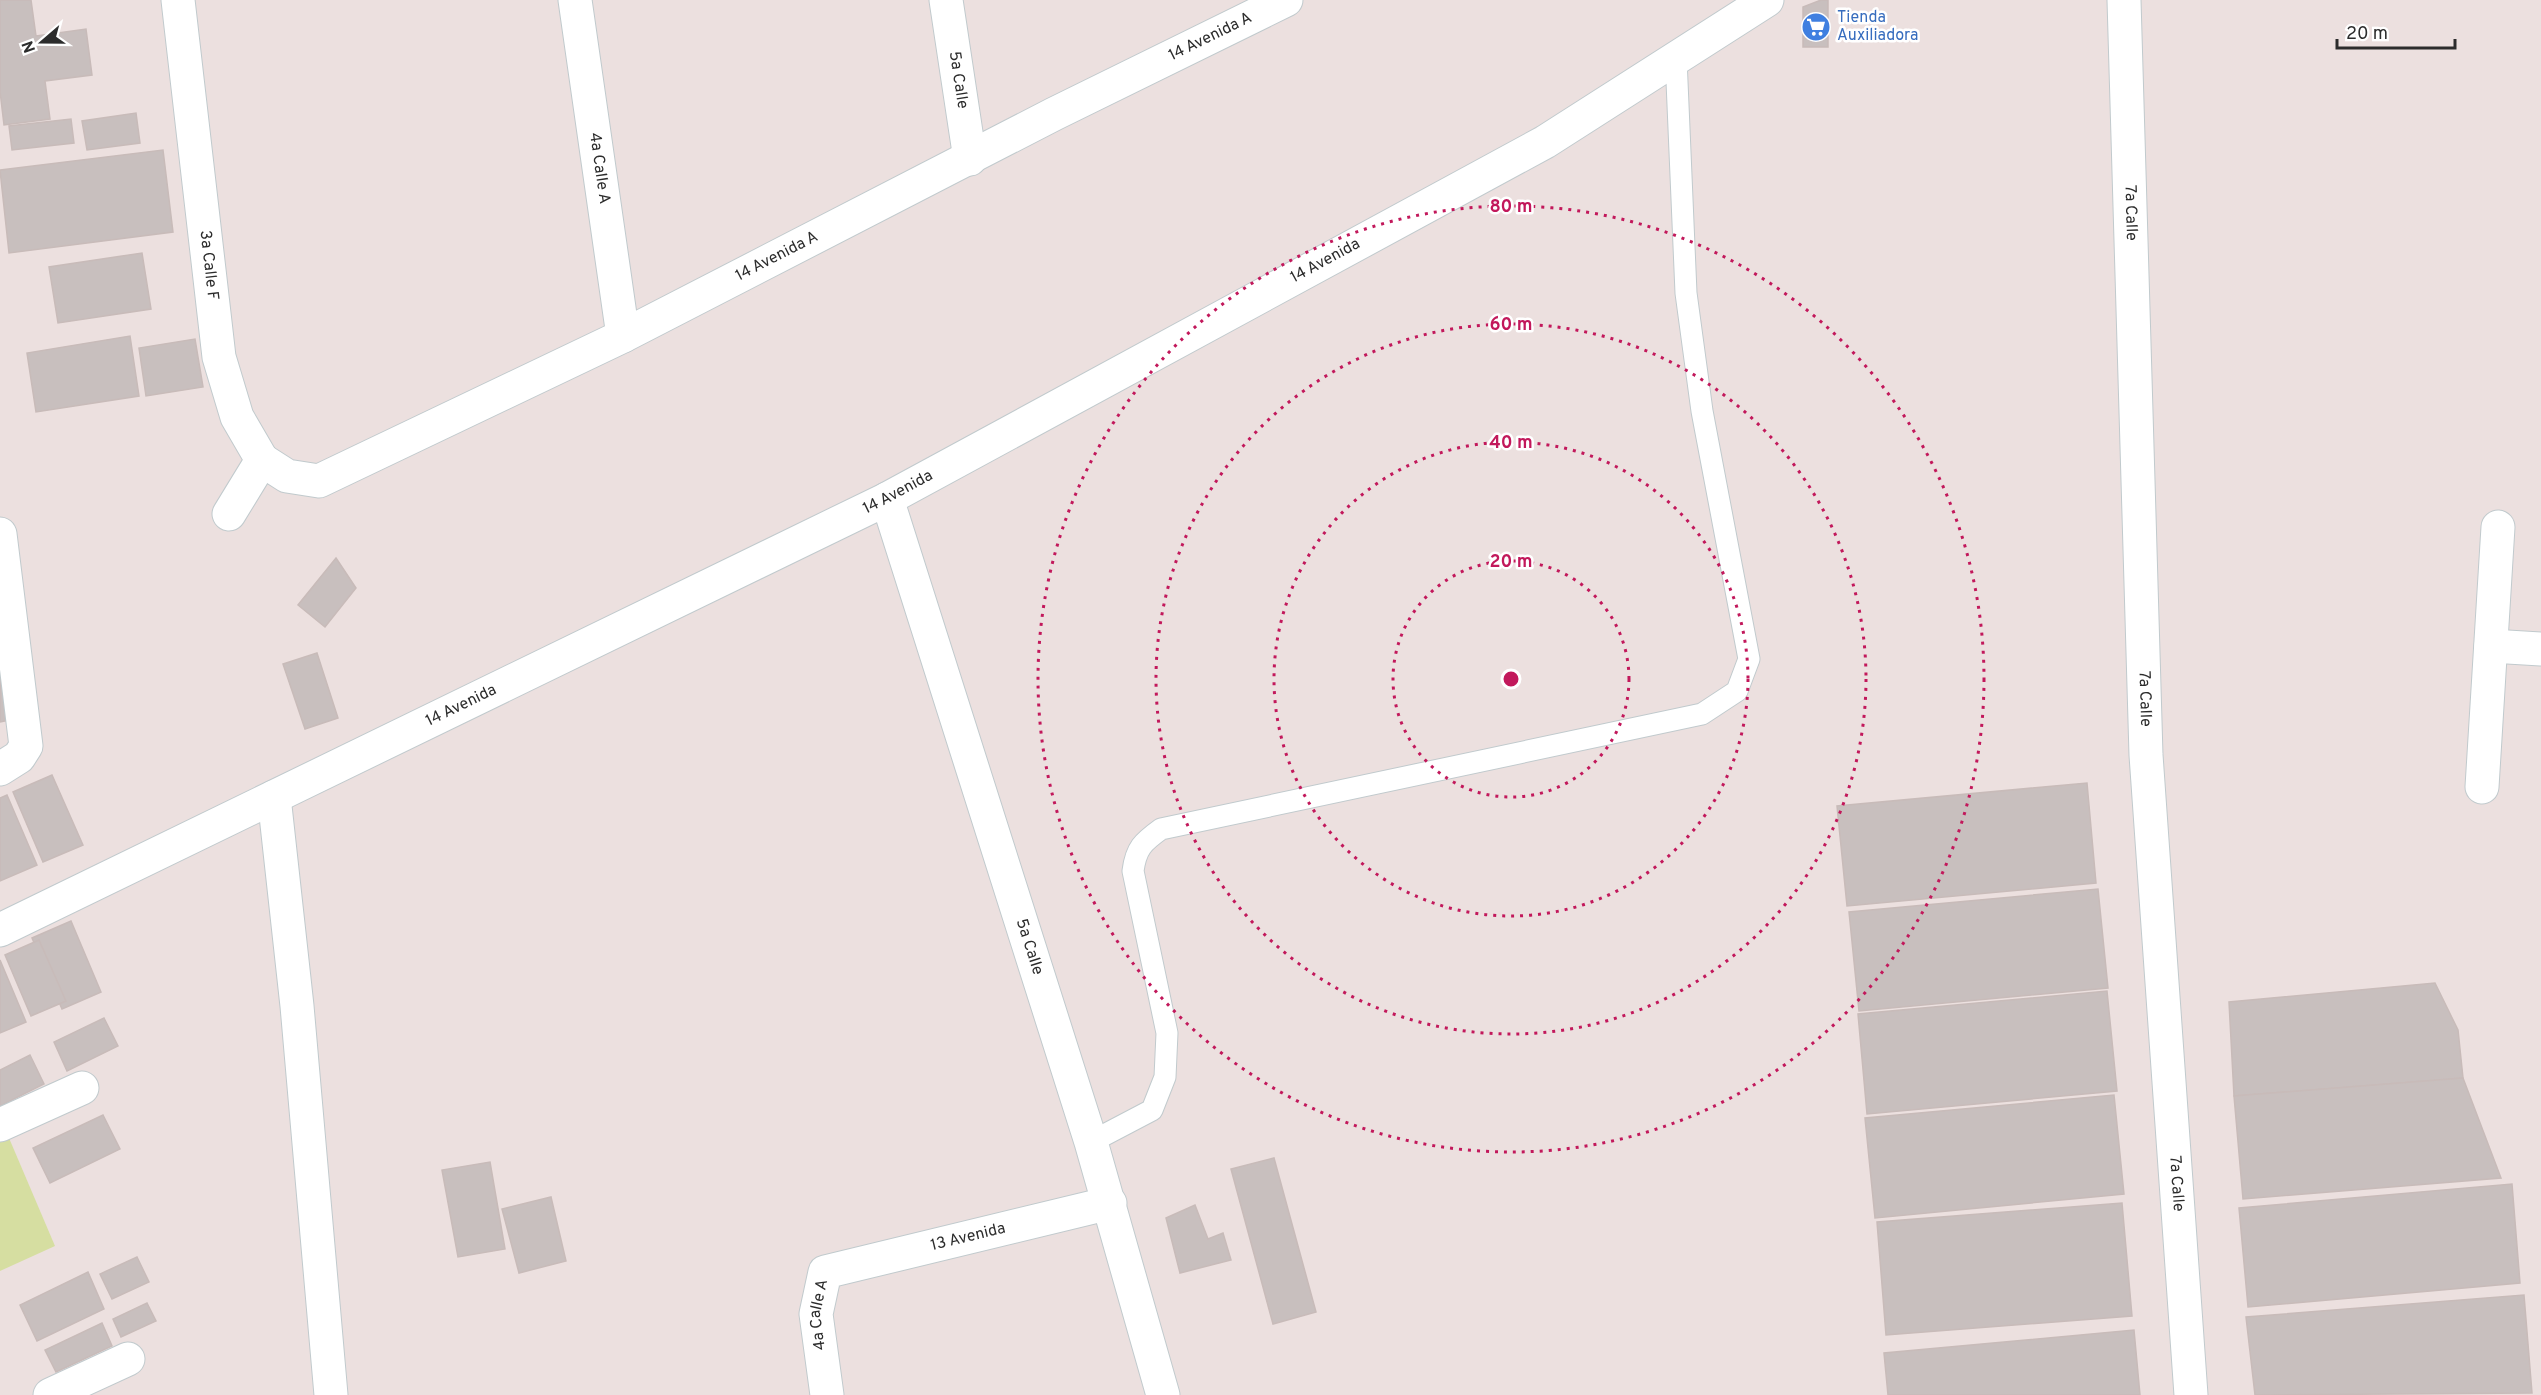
<svg xmlns="http://www.w3.org/2000/svg" width="2541" height="1395" font-family="Overpass,sans-serif">
<style>
.green{fill:#d6dea1}
.building{fill:#c8bfbe;stroke:#c8bbb9;stroke-width:1.5}
.lines{fill:none;stroke-linecap:round;stroke-linejoin:round}
.lane-casing{stroke:#c1cacd;stroke-width:23}
.street-casing{stroke:#c1cacd;stroke-width:35}
.lane{stroke:#fff;stroke-width:21}
.street{stroke:#fff;stroke-width:33}
.ring{fill:none;stroke:#c2185b;stroke-width:3;stroke-dasharray:3 6}
.labels{text-anchor:middle;dominant-baseline:central;stroke-width:5;stroke-linejoin:round;paint-order:stroke}
.shop-label{font-size:16px;fill:#366cbe;stroke:#fff;text-anchor:start}
.street-label{font-size:16px;fill:#2c2c2c;stroke:#fff}
.centre{fill:#c2185b;stroke:#fff;stroke-width:3}
.ring-label{font-size:18px;text-anchor:middle;font-weight:bold;fill:#c2185b;stroke:#fff;stroke-width:5;stroke-linejoin:round;paint-order:stroke}
</style>
<rect width="100%" height="100%" fill="#ece0df"/>
<polygon class="green" points="9,1138 55,1246 0,1271 0,1142"/>
<g class="building">
<polygon points="0,0 31,0 36,36 86,29 92,75 45,81 50,119 4,125 0,91"/>
<polygon points="1821,0 1828,0 1828,47 1803,47 1803,7"/>
<polygon points="136,113 140,143 87,150 82,121"/>
<polygon points="71,119 74,143 12,150 9,126"/>
<polygon points="163,150 173,232 9,253 0,170"/>
<polygon points="142,253 151,309 58,323 49,267"/>
<polygon points="130,336 139,396 36,412 27,353"/>
<polygon points="195,339 203,387 146,396 139,348"/>
<polygon points="336,558 356,588 325,627 298,605"/>
<polygon points="317,653 338,718 305,729 283,664"/>
<polygon points="0,678 4,678 10,720 0,722"/>
<polygon points="52,775 83,845 43,862 13,792"/>
<polygon points="2087,783 2096,883 1847,906 1837,806"/>
<polygon points="7,795 37,865 0,881 0,798"/>
<polygon points="2098,889 2108,988 1859,1011 1849,912"/>
<polygon points="71,921 101,992 62,1009 32,938"/>
<polygon points="39,940 66,1001 31,1016 5,955"/>
<polygon points="0,960 26,1022 0,1033"/>
<polygon points="2435,983 2458,1030 2463,1078 2234,1096 2229,1002"/>
<polygon points="2107,991 2117,1091 1867,1114 1858,1014"/>
<polygon points="104,1018 118,1046 67,1071 54,1042"/>
<polygon points="30,1055 44,1084 0,1106 0,1070"/>
<polygon points="2463,1078 2501,1178 2243,1199 2234,1096"/>
<polygon points="2114,1095 2124,1194 1875,1218 1865,1118"/>
<polygon points="103,1115 120,1149 50,1183 33,1148"/>
<polygon points="1274,1158 1316,1312 1273,1324 1231,1169"/>
<polygon points="490,1162 505,1249 458,1257 442,1170"/>
<polygon points="2512,1184 2520,1283 2248,1307 2239,1208"/>
<polygon points="551,1197 566,1261 519,1273 502,1209"/>
<polygon points="2122,1203 2132,1316 1886,1335 1877,1222"/>
<polygon points="1195,1205 1208,1239 1223,1233 1231,1260 1180,1273 1166,1218"/>
<polygon points="137,1257 149,1282 112,1299 100,1274"/>
<polygon points="88,1272 104,1309 37,1341 20,1305"/>
<polygon points="2524,1295 2532,1393 2255,1395 2246,1317"/>
<polygon points="147,1303 156,1321 121,1337 113,1319"/>
<polygon points="102,1323 112,1346 56,1372 45,1350"/>
<polygon points="2134,1330 2140,1395 1888,1395 1884,1353"/>
</g>
<g class="lines">
<g class="lane-casing">
<path id="lane" d="M1091 1142 1152 1110 1165 1077 1167 1033 1133 871C1136 848 1143 842 1161 829L1702 714 1737 691 1749 659 1702 411 1686 293 1676 58"/>
</g>
<g class="street-casing">
<g id="street">
<path id="s1" d="M178 0 219 357 237 417 262 460 229 514"/>
<path id="s2" d="M575 0 623 336"/>
<path id="s3" d="M946 0 970 159"/>
<path id="s4" d="M2124 0 2146 755 2191 1395"/>
<path id="s5" d="M262 460 287 476 319 481 623 336 1054 114 1286 0"/>
<path id="s6" d="M887 499 1091 1142 1163 1395"/>
<polyline points="0,534 26,746 19,757 0,769"/>
<polyline points="2491,646 2541,649"/>
<polyline points="2482,787 2498,527"/>
<polyline points="274,797 297,1006 331,1395"/>
<path id="s7" d="M0 930 887 499 1545 142 1767 0"/>
<polyline points="0,1125 82,1088"/>
<polyline points="50,1395 128,1359"/>
<path id="s8" d="M827 1395 816 1314 825 1272 1110 1203"/>
</g>
</g>
<use href="#lane" class="lane"/>
<use href="#street" class="street"/>
</g>
<g class="ring">
<circle cx="1511" cy="679" r="118"/>
<circle cx="1511" cy="679" r="237"/>
<circle cx="1511" cy="679" r="355"/>
<circle cx="1511" cy="679" r="473"/>
</g>
<defs>
<g id="supermarket-disc" transform="scale(1.5)"><circle r="9.5" fill="#3f7fe0" stroke="#fff"/><path d="M-6-5.5h2.5l.6 2H6L4.5 2H-2.5L-4.4-4H-6ZM-1.5 3.2a1.3 1.3 0 1 0 .1 0ZM3 3.2a1.3 1.3 0 1 0 .1 0Z" fill="#fff"/></g>
</defs>
<g fill-rule="evenodd">
<use href="#supermarket-disc" x="1816" y="27"/>
</g>
<g class="labels">
<g class="shop-label">
<text x="1837" y="18">Tienda<tspan x="1837" dy="18">Auxiliadora</tspan></text>
</g>
<g class="street-label">
<text stroke="none"><textPath href="#s5" startOffset="1058">14 Avenida A</textPath></text>
<text stroke="none"><textPath href="#s3" startOffset="81">5a Calle</textPath></text>
<text stroke="none"><textPath href="#s2" startOffset="170">4a Calle A</textPath></text>
<text stroke="none"><textPath href="#s4" startOffset="213">7a Calle</textPath></text>
<text stroke="none"><textPath href="#s5" startOffset="572">14 Avenida A</textPath></text>
<text stroke="none"><textPath href="#s7" startOffset="1485">14 Avenida</textPath></text>
<text stroke="none"><textPath href="#s1" startOffset="267">3a Calle F</textPath></text>
<text stroke="none"><textPath href="#s7" startOffset="999">14 Avenida</textPath></text>
<text stroke="none"><textPath href="#s4" startOffset="699">7a Calle</textPath></text>
<text stroke="none"><textPath href="#s7" startOffset="513">14 Avenida</textPath></text>
<text stroke="none"><textPath href="#s6" startOffset="470">5a Calle</textPath></text>
<text stroke="none"><textPath href="#s4" startOffset="1185">7a Calle</textPath></text>
<text stroke="none"><textPath href="#s8" startOffset="272">13 Avenida</textPath></text>
<text stroke="none"><textPath href="#s8" startOffset="81">4a Calle A</textPath></text>
</g>
</g>
<circle cx="1511" cy="679" r="9" class="centre"/>
<g class="ring-label">
<text x="1511" y="212">80 m</text>
<text x="1511" y="330">60 m</text>
<text x="1511" y="448">40 m</text>
<text x="1511" y="567">20 m</text>
</g>
<g transform="translate(42 42) rotate(250)" stroke="#ffffff" stroke-width="4.5" paint-order="stroke">
<path d="M0-4.5L10 22L0 15L-10 22Z" fill="#2c2c2c"/>
<text y="-9" font-size="16" font-weight="bold" text-anchor="middle" fill="#2c2c2c">N</text>
</g>
<path d="M2337 39v9h118v-9" fill="none" stroke="#2c2c2c" stroke-width="3"/>
<text x="2346" y="39" font-size="18" fill="#2c2c2c" stroke="#ffffff" stroke-width="4.5" paint-order="stroke">20 m</text>
</svg>
